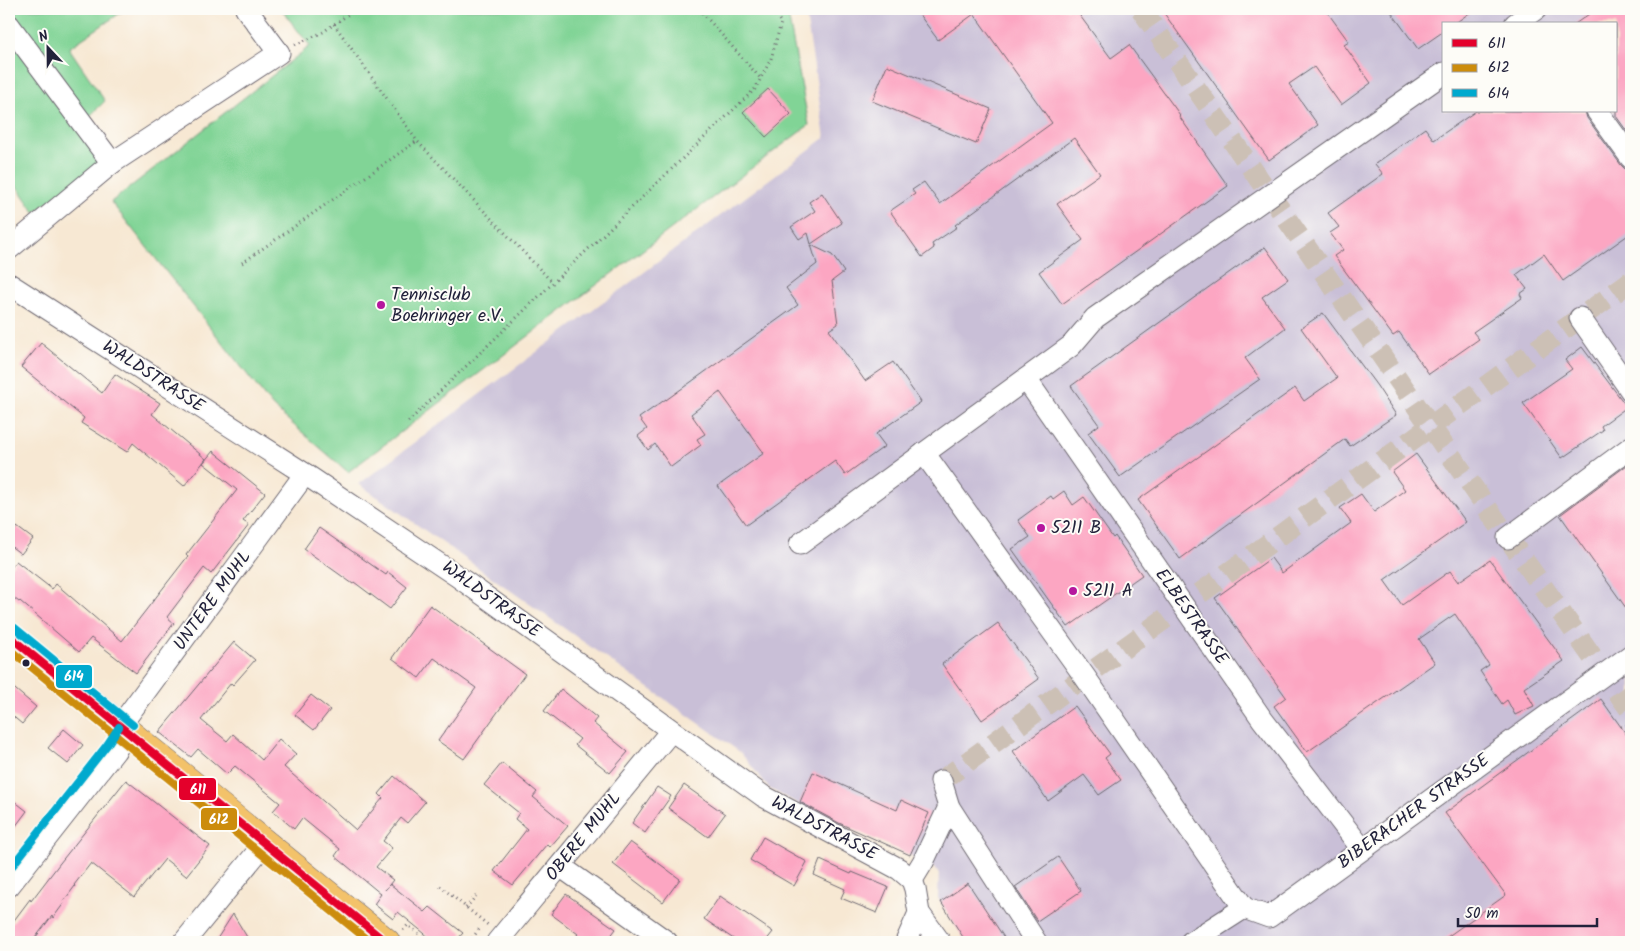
<svg xmlns="http://www.w3.org/2000/svg" width="1640" height="951" font-family="Kalam,sans-serif">
<style>
.industrial{fill:#c9bfd7;fill-rule:evenodd}
.green{fill:#81d496;stroke:#527b68}
.building{fill:#fca6c2}
.lines{fill:none;stroke-linecap:round;stroke-linejoin:round}
.minor-tunnel{stroke:#ccc0b5;stroke-width:21;stroke-dasharray:21 11;stroke-linecap:butt}
.minor-casing{stroke:#6d6770;stroke-width:23}
.major-casing{stroke:#6d6770;stroke-width:29}
.path{stroke:#6d6770;stroke-width:3;stroke-dasharray:1 4;stroke-linecap:butt}
.minor{stroke:#fff;stroke-width:21}
.major{stroke:#f3c26a;stroke-width:28}
.bus-1-casing{stroke:#fdfcf7;stroke-width:11}
.bus-2-casing{stroke:#fdfcf7;stroke-width:11}
.bus-3-casing{stroke:#fdfcf7;stroke-width:11}
.bus-1{stroke:#e4002b;stroke-width:8}
.bus-2{stroke:#cc8c0c;stroke-width:8}
.bus-3{stroke:#00a9ce;stroke-width:8}
.poi-dot{fill:#b5179e;stroke:#fdfcf7;stroke-width:2}
.bus-dot{fill:#22223b;stroke:#fdfcf7;stroke-width:2}
.labels{text-anchor:middle;dominant-baseline:central;stroke-width:4;stroke-linejoin:round;paint-order:stroke}
.poi-label{font-size:18px;fill:#22223b;stroke:#fdfcf7;text-anchor:start}
.street-label{font-size:18px;fill:#22223b;stroke:#fdfcf7}
.line-badge{stroke:#fdfcf7;stroke-width:2}
.badge-label{font-size:14px;text-anchor:middle;font-weight:bold;fill:#fff}
</style>
<rect width="100%" height="100%" fill="#fdfcf7"/>
<filter id="ink" filterUnits="userSpaceOnUse"><feTurbulence type="fractalNoise" baseFrequency=".02" numOctaves="2"/><feDisplacementMap in="SourceGraphic" scale="10" xChannelSelector="R" yChannelSelector="G"/><feConvolveMatrix kernelMatrix="1 2 1 2 8 2 1 2 1" color-interpolation-filters="sRGB"/></filter>
<filter id="wash" filterUnits="userSpaceOnUse"><feTurbulence type="fractalNoise" baseFrequency=".0096" numOctaves="4" result="noise"/><feDisplacementMap in="SourceGraphic" scale="20" xChannelSelector="R" yChannelSelector="G"/><feGaussianBlur stdDeviation="1.12" result="paint"/><feColorMatrix in="noise" values="0 0 0 0 0 0 0 0 0 0 0 0 0 0 0 0 0 1.4 0 .05"/><feComposite in="paint" operator="in"/></filter>
<g filter="url(#wash)">
<rect width="100%" height="100%" fill="#f7e8d3"/>
<path class="industrial" d="M805 9H1631V942H966L938 898 939 871 910 855 799 804 770 789 740 752 359 484 825 138ZM1444 24H1616V111H1444Z"/>
<g class="green">
<polygon points="20,9 126,9 69,48 105,101 89,117 113,154 56,195 35,213 9,175 9,16"/>
<polygon points="281,9 787,9 809,125 348,472 273,407 111,202 310,46"/>
</g>
<g id="blocks">
<g class="building">
<polygon points="915,9 1075,9 1111,58 1129,45 1180,115 1179,116 1228,186 1062,304 1039,272 1083,240 1057,204 1100,174 1074,138 955,225 957,227 932,244 934,248 922,257 890,211 915,194 912,190 924,182 940,204 1052,123 974,14 938,40"/>
<polygon points="1161,9 1325,9 1349,42 1344,45 1371,83 1341,105 1314,67 1289,84 1318,125 1269,160"/>
<polygon points="1389,9 1475,9 1454,24 1444,24 1444,31 1418,49"/>
<polygon points="1596,9 1631,9 1631,137 1616,116 1616,24 1575,24"/>
<polygon points="887,65 991,109 976,144 872,101"/>
<polygon points="768,89 791,114 766,137 743,112"/>
<polygon points="1476,111 1585,111 1587,118 1621,165 1625,169 1631,170 1631,233 1563,281 1544,254 1516,275 1527,289 1520,294 1522,298 1473,332 1479,339 1429,374 1399,332 1393,336 1334,256 1343,250 1330,233 1339,227 1328,213 1383,174 1375,164 1425,128 1434,140"/>
<polygon points="822,193 842,223 811,244 808,233 799,239 791,227 815,211 809,202"/>
<polygon points="811,245 832,255 844,272 832,281 838,324 829,330 865,381 893,362 921,402 876,434 885,446 845,475 835,461 746,525 718,486 764,453 720,392 691,414 705,434 697,439 701,445 671,467 655,444 648,450 638,436 647,429 639,418 666,399 666,400 798,305 786,288 817,264"/>
<polygon points="1265,247 1288,279 1262,297 1285,328 1245,358 1260,379 1120,477 1088,433 1099,425 1071,386"/>
<polygon points="1323,313 1377,386 1396,415 1350,446 1345,439 1180,559 1138,500 1295,388 1304,401 1337,378 1301,328"/>
<polygon points="41,343 102,393 115,374 160,403 152,414 206,459 184,486 133,443 127,452 81,423 84,418 21,367"/>
<polygon points="1582,347 1627,407 1601,426 1603,430 1562,458 1523,403 1572,369 1565,360"/>
<polygon points="213,451 265,493 243,521 249,525 211,574 204,568 167,617 174,623 136,673 91,638 79,652 20,601 19,602 9,594 9,570 16,561 52,589 56,584 122,641 188,556 186,555 237,490 203,463"/>
<polygon points="1416,454 1466,522 1384,580 1402,605 1450,571 1458,582 1490,560 1564,661 1524,688 1534,706 1515,715 1507,700 1502,704 1480,671 1489,665 1455,614 1419,639 1435,663 1307,752 1274,706 1286,697 1215,598 1271,558 1282,573 1351,523 1340,508 1361,494 1374,512 1405,490 1392,472"/>
<polygon points="1631,462 1631,615 1560,515"/>
<polygon points="1064,491 1073,505 1084,497 1113,538 1115,536 1142,575 1068,627 1012,549 1030,537 1018,520 1051,496 1053,499"/>
<polygon points="17,527 33,539 21,554 9,545 9,538"/>
<polygon points="319,528 386,575 388,572 407,587 390,609 354,582 353,584 304,549"/>
<polygon points="430,605 525,674 464,759 438,741 476,688 434,658 419,678 392,658"/>
<polygon points="998,623 1039,679 982,720 942,664"/>
<polygon points="234,642 255,660 233,685 231,683 201,720 227,741 233,734 262,760 279,739 296,754 284,767 356,830 383,798 379,794 394,776 425,802 407,823 401,818 383,841 392,848 376,867 393,880 385,890 390,884 425,912 430,907 463,933 455,942 435,942 398,912 393,919 374,904 381,894 335,856 340,849 302,818 294,829 273,811 280,803 235,766 227,774 198,749 191,757 159,732"/>
<polygon points="9,684 36,707 22,724 9,713"/>
<polygon points="561,689 597,718 593,723 628,752 610,773 575,745 580,739 544,711"/>
<polygon points="311,695 330,710 314,730 295,715"/>
<polygon points="1601,699 1631,741 1631,942 1440,942 1506,895 1445,813"/>
<polygon points="1075,706 1110,754 1105,758 1121,780 1099,795 1084,775 1048,801 1013,751"/>
<polygon points="64,729 83,745 68,764 48,748"/>
<polygon points="502,763 537,792 533,797 568,826 550,847 547,844 513,885 494,871 527,829 515,819 519,813 484,785"/>
<polygon points="813,772 897,810 901,800 929,813 910,855 839,823 800,802"/>
<polygon points="126,780 210,846 186,876 165,859 134,897 91,863 74,885 75,886 63,902 64,903 53,918 52,916 32,942 9,942 9,927 30,899 31,901 60,863"/>
<polygon points="684,785 725,814 708,837 668,808"/>
<polygon points="657,787 671,796 645,833 632,823"/>
<polygon points="9,797 27,811 9,835"/>
<polygon points="763,837 807,862 794,886 750,860"/>
<polygon points="630,842 680,879 663,902 613,864"/>
<polygon points="1058,857 1081,891 1037,921 1015,887"/>
<polygon points="820,860 851,874 852,872 888,887 877,913 841,898 845,889 814,875"/>
<polygon points="968,883 1007,942 966,942 941,902"/>
<polygon points="566,894 616,929 606,942 571,942 578,934 551,914"/>
<polygon points="720,896 773,932 765,942 738,942 704,919"/>
<polygon points="233,914 250,942 215,942"/>
</g>
</g>
</g>
<g filter="url(#ink)">
<use href="#blocks" fill-opacity="0" stroke="#6d6770" stroke-width="1"/>
<g class="lines">
<g class="minor-tunnel">
<polyline points="1141,9 1508,538 1631,711"/>
<polyline points="941,781 1631,281"/>
</g>
<g class="minor-casing">
<g id="minor">
<polyline points="1515,24 1536,9"/>
<polyline points="9,25 112,163"/>
<polyline points="1597,111 1631,158"/>
<polyline points="9,249 112,163 279,53 246,9"/>
<polyline points="9,284 305,474 457,576 763,796 899,869 912,880 915,889 919,913 940,942"/>
<polyline points="1580,318 1631,391"/>
<polyline points="1026,379 1262,719 1362,849"/>
<polyline points="924,453 1085,677 1244,908"/>
<polyline points="1508,538 1631,447"/>
<polyline points="800,544 1071,346 1095,318 1444,73"/>
<polyline points="120,726 305,474"/>
<polyline points="941,781 949,807 1036,942"/>
<polyline points="560,866 667,942"/>
<polyline points="912,880 923,862 949,807"/>
<polyline points="9,886 115,751 127,733"/>
<polyline points="184,942 264,844"/>
<polyline points="497,942 671,731"/>
<polyline points="906,942 919,913"/>
<polyline points="1191,942 1244,908 1269,917 1631,655"/>
</g>
</g>
<g class="major-casing">
<polyline id="major" points="9,636 386,942"/>
</g>
<g class="path">
<polyline points="699,9 761,79"/>
<polyline points="334,24 417,141 553,283"/>
<polyline points="295,45 323,32 356,9"/>
<polyline points="242,263 417,141"/>
<polyline points="408,422 755,89 771,59 781,23 772,9"/>
<polyline points="1621,727 1631,724"/>
<polyline points="440,886 488,925"/>
<polyline points="466,908 476,896"/>
<polyline points="403,930 408,925 429,942"/>
<polyline points="469,942 481,927"/>
</g>
<use href="#minor" class="minor"/>
<use href="#major" class="major"/>
<g class="bus-1-casing">
<polyline id="bus-1" points="9,636 386,942"/>
</g>
<g class="bus-2-casing">
<polyline id="bus-2" points="9,649 370,942"/>
</g>
<g class="bus-3-casing">
<g id="bus-3">
<polyline points="15,628 133,725"/>
<polyline points="9,870 107,745 119,727"/>
</g>
</g>
<use href="#bus-1" class="bus-1"/>
<use href="#bus-2" class="bus-2"/>
<use href="#bus-3" class="bus-3"/>
</g>
</g>
<g class="poi-dot">
<circle cx="381" cy="305" r="5"/>
<circle cx="1041" cy="528" r="5"/>
<circle cx="1073" cy="591" r="5"/>
</g>
<circle class="bus-dot" cx="26" cy="663" r="4.5"/>
<g class="labels">
<g class="poi-label">
<text x="391" y="295">Tennisclub<tspan x="391" dy="21">Boehringer e.V.</tspan></text>
<text x="1051" y="528">5211 B</text>
<text x="1083" y="591">5211 A</text>
</g>
<g class="street-label">
<text transform="translate(153 377) rotate(33)">WALDSTRASSE</text>
<text transform="translate(491 600) rotate(36)">WALDSTRASSE</text>
<text transform="translate(213 601) rotate(-54)">UNTERE MUHL</text>
<text transform="translate(1191 617) rotate(55)">ELBESTRASSE</text>
<text transform="translate(1414 812) rotate(-36)">BIBERACHER STRASSE</text>
<text transform="translate(824 829) rotate(28)">WALDSTRASSE</text>
<text transform="translate(584 837) rotate(-51)">OBERE MUHL</text>
</g>
</g>
<g class="line-badge">
<rect x="55" y="664" width="38" height="25" rx="5" fill="#00a9ce"/>
<rect x="178" y="777" width="39" height="24" rx="5" fill="#e4002b"/>
<rect x="200" y="807" width="38" height="24" rx="5" fill="#cc8c0c"/>
</g>
<g class="badge-label">
<text x="74" y="681">614</text>
<text x="198" y="794">611</text>
<text x="219" y="824">612</text>
</g>
<rect width="1640" height="951" fill="none" stroke="#fdfcf7" stroke-width="30"/>
<rect x="1442" y="22" width="175" height="90" fill="#fdfcf7" stroke="#a5a5ac"/>
<rect x="1452" y="39" width="25" height="8" fill="#e4002b" stroke="#a5a5ac"/>
<text x="1488" y="48" font-size="15" fill="#22223b">611</text>
<rect x="1452" y="64" width="25" height="8" fill="#cc8c0c" stroke="#a5a5ac"/>
<text x="1488" y="72" font-size="15" fill="#22223b">612</text>
<rect x="1452" y="89" width="25" height="8" fill="#00a9ce" stroke="#a5a5ac"/>
<text x="1488" y="98" font-size="15" fill="#22223b">614</text>
<g transform="translate(48 48) rotate(338)" stroke="#fdfcf7" stroke-width="4" paint-order="stroke">
<path d="M0-4L9 19L0 12L-9 19Z" fill="#22223b"/>
<text y="-8" font-size="14" font-weight="bold" text-anchor="middle" fill="#22223b">N</text>
</g>
<path d="M1458 918v8h139v-8" fill="none" stroke="#22223b" stroke-width="2.5"/>
<text x="1465" y="918" font-size="15" fill="#22223b" stroke="#fdfcf7" stroke-width="4" paint-order="stroke">50 m</text>
</svg>
